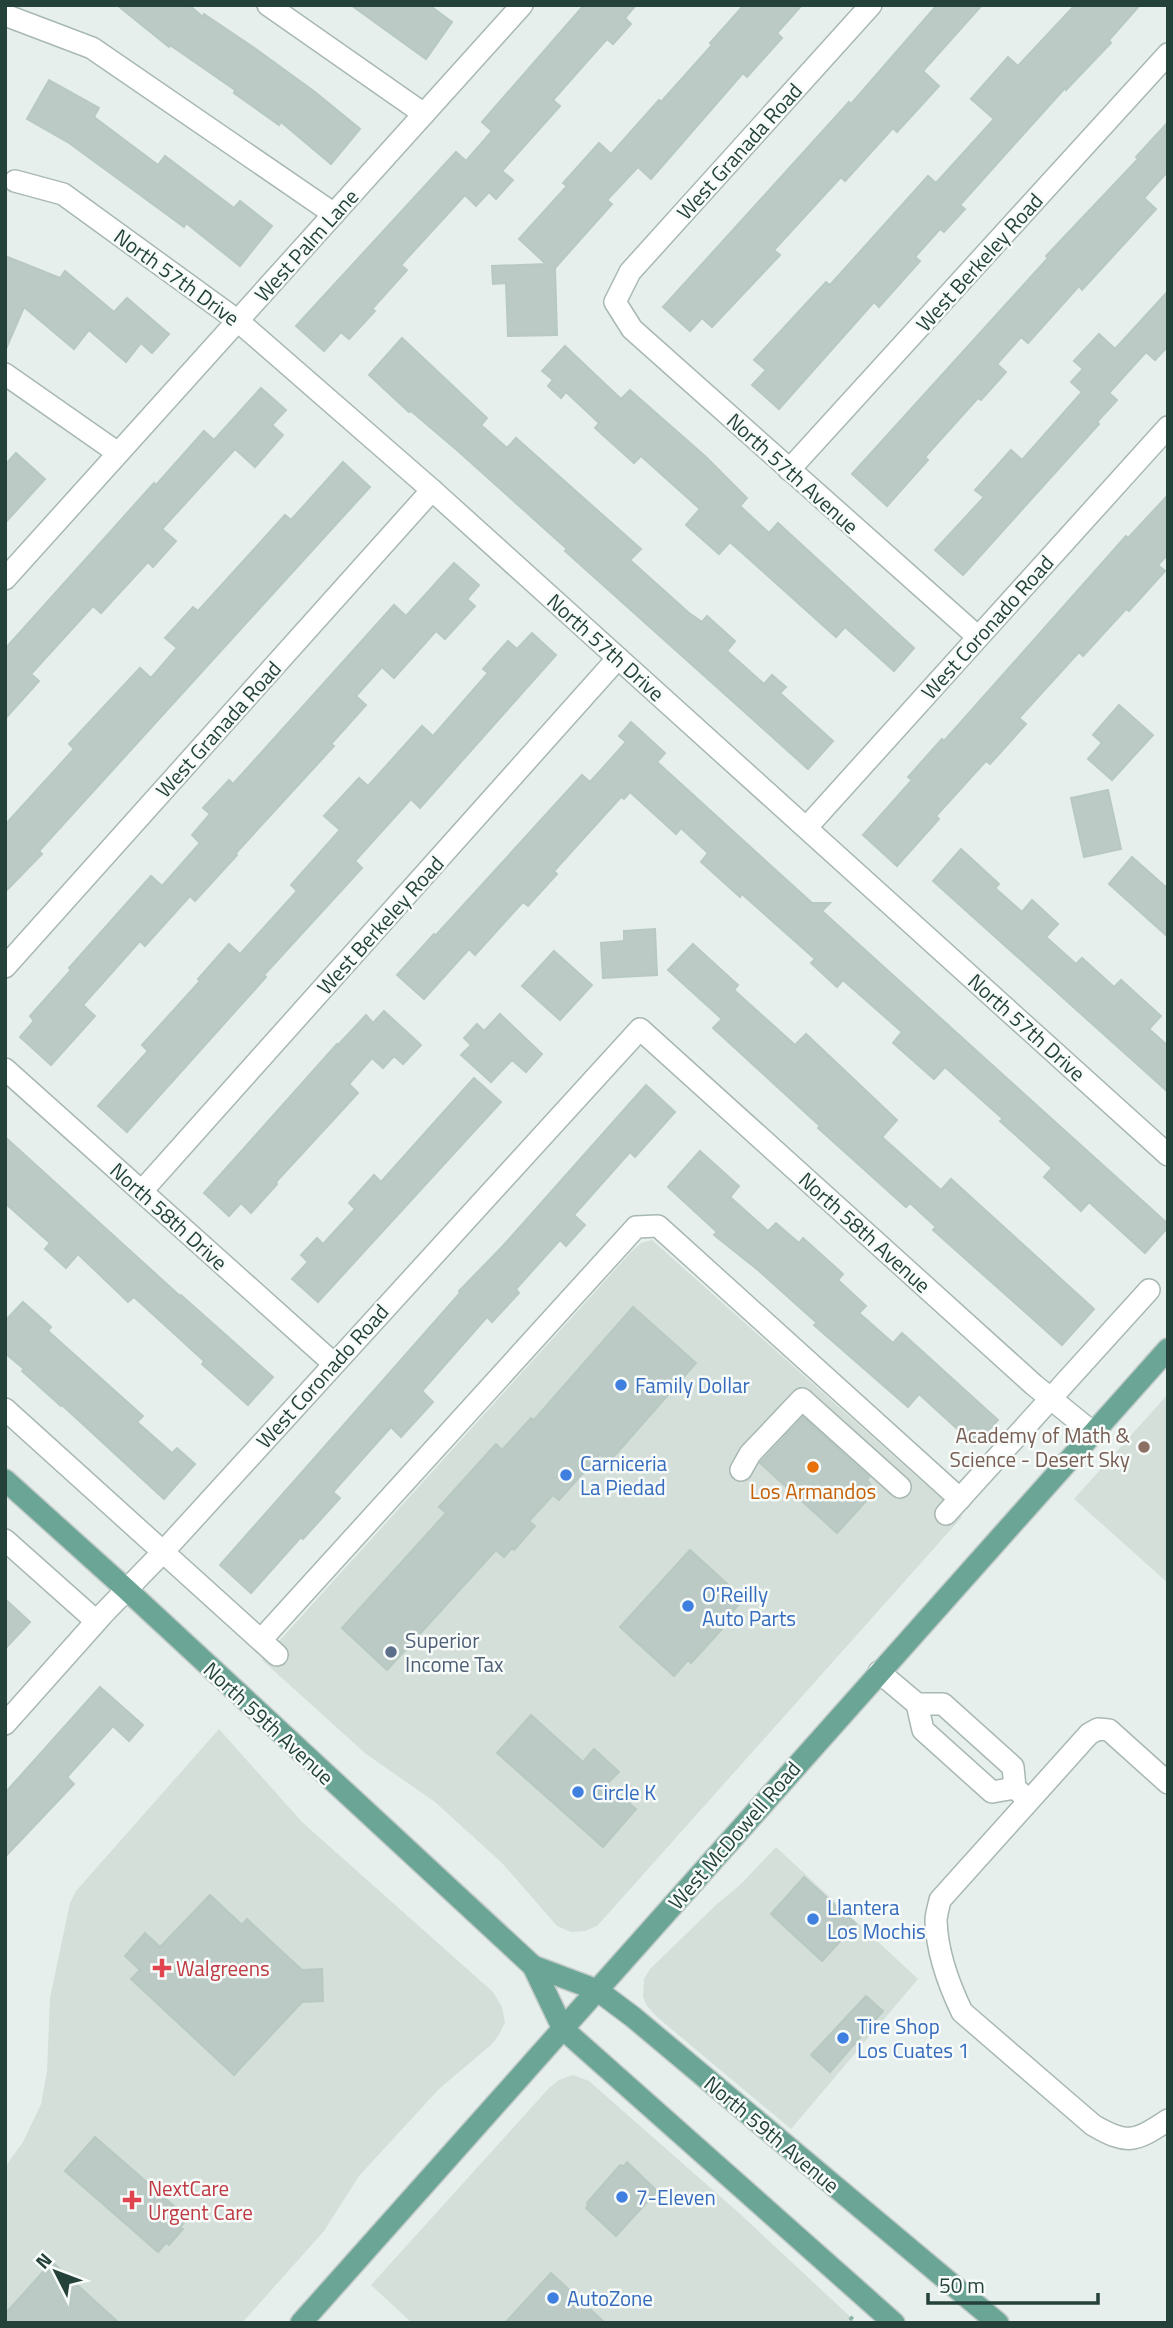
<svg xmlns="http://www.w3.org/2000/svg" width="1173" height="2328" font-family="'Titillium Web',sans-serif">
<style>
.built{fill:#d4dfda}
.building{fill:#bbcac4;stroke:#b8c9c2;stroke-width:2}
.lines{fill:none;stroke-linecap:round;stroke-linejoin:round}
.minor-casing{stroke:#a8b8b2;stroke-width:24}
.major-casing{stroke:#c2cac8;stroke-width:24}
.path{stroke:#86b3a5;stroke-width:4.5;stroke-dasharray:3.5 5;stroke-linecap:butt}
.minor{stroke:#fff;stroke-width:21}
.major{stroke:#6aa596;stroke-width:21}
.shop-dot{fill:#3f7fe0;stroke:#f7fbf9;stroke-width:2.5}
.education-dot{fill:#8d6e63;stroke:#f7fbf9;stroke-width:2.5}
.food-dot{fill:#e8710a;stroke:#f7fbf9;stroke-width:2.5}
.service-dot{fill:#5c6f8a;stroke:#f7fbf9;stroke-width:2.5}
.health-dot{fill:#e0444e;stroke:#f7fbf9;stroke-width:2.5}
.labels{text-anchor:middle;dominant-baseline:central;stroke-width:5;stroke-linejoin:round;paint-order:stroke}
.street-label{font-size:21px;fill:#24423a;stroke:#f7fbf9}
.shop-label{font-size:21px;fill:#366cbe;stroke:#f7fbf9;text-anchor:start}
.education-label{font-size:21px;fill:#785e54;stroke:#f7fbf9;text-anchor:end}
.food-label{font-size:21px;fill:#c56008;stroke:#f7fbf9}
.service-label{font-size:21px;fill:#4e5e75;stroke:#f7fbf9;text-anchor:start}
.health-label{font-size:21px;fill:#be3a42;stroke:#f7fbf9;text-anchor:start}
</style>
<rect width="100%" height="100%" fill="#e6efeb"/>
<g class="built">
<polygon points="652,1240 962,1517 607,1915 597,1926 585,1931 571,1932 557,1926 502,1863 435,1802 366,1754 262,1660 631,1252 641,1243"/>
<polygon points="1168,1394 1168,1583 1074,1499"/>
<polygon points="219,1729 302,1822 493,1992 502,2007 505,2023 498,2036 491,2045 439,2089 359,2176 324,2231 242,2323 5,2323 5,2167 23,2142 41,2104 47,2071 50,1998 70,1903 76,1891"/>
<polygon points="776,1847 918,1979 791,2129 657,2017 647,2006 643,1997 644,1979 650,1969 717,1904 740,1885"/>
<polygon points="573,2075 589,2081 739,2213 857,2323 412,2323 371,2285 549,2088 559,2080"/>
</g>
<g class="building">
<polygon points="117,5 189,5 203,17 204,14 253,47 315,92 360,129 331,164 281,122 279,125 234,93 235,90 170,45 169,47"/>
<polygon points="351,5 429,5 452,22 426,59"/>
<polygon points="584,5 636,5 625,18 631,24 613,44 607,39 553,100 560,106 502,171 513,180 496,199 489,192 476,206 465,195 401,265 407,270 372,309 375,311 349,339 341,332 324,351 296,326 456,152 466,161 492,131 482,122"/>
<polygon points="744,5 802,5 777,33 782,38 747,77 743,73 651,179 638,167 607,200 612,204 555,268 557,335 508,336 506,283 493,284 492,266 546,264 519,239 567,186 563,183 599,143 611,154 659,100 661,102 712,45 710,43"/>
<polygon points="937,5 982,5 923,71 939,86 897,132 893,128 845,181 841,177 774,250 780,255 712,327 702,318 690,331 663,307 849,102 851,104"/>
<polygon points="1075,5 1140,5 1109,40 1111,43 1066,90 1065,88 960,205 965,209 944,232 940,229 915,257 920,261 879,307 874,302 779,409 752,385 766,370 754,360 826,282 830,285 928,176 936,183 994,119 971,99 1008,57 1018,66"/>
<polygon points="49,80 99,108 94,117 158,165 165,156 234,208 240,201 272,226 240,266 186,223 184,227 69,143 27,119"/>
<polygon points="1168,122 1168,171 1144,198 1156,209 1082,290 1079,286 1028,343 1021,337 997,364 1006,372 981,400 978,398 925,457 928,460 887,506 852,474 1048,258 1046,256 1138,159 1136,157"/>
<polygon points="5,256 60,278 65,271 114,312 127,298 169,334 152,353 141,343 126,362 89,330 74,349 24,307 5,351"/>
<polygon points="1168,291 1168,346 1155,360 1146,352 1109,393 1117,400 1097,422 1099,424 963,575 935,550 984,497 975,490 1011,450 1022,460 1082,392 1071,382 1083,369 1074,361 1099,334 1115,349"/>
<polygon points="402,338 487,418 481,425 507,448 516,438 641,549 630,560 689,613 702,622 707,616 735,641 727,651 764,684 772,675 786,687 780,693 833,741 808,769 565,551 567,549 458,451 411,411 409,412 369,375"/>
<polygon points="565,346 621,399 630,390 706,457 747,498 740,506 769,533 778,523 914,648 894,671 845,627 836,637 730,542 719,554 686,525 700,509 641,456 634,463 595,428 599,423 566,392 561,398 548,386 553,380 542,371"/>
<polygon points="261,388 286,410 272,425 283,435 255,467 235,449 162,529 176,541 153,567 148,562 101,613 93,606 31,674 39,681 5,719 5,649 154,483 156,485 204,431 214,440"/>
<polygon points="16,453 45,479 5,523 5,465"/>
<polygon points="343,462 370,487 39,851 42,854 5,892 5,825 74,749 69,744 140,668 151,678 177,648 165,638 193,607 198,611 285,515 291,520"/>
<polygon points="1168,495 1168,554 1158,565 1165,571 1129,611 1126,609 1083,656 1079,652 1019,718 1026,724 990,764 986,761 936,816 939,819 897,866 863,835 912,780 908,777 942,739 944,741 1126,536 1128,538"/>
<polygon points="454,563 479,585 467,599 475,606 445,639 436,631 394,678 382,667 356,696 366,705 331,744 334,746 236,853 237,855 195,901 190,896 145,946 140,941 83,1005 95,1016 51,1065 20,1037 34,1021 30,1016 71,970 69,968 151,876 162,886 200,843 192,835 210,814 203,808 229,780 233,784 394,605 406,616"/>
<polygon points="532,633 556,655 420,808 411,799 355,861 362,868 264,975 266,977 127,1132 98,1106 148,1051 142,1045 200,981 198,979 229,944 240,954 297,891 291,885 340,830 324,816 359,778 368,786 422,726 433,736 488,673 483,669 508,641 517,649"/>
<polygon points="1119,705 1153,735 1112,780 1088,759 1102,743 1093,735"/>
<polygon points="631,722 665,753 657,762 812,903 830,903 822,911 1168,1224 1168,1227 1145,1253 1089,1202 1081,1211 1044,1177 1052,1168 1000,1121 1003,1119 945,1067 934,1079 893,1043 902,1032 843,980 837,987 811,963 815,959 742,894 740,897 701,862 708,853 681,828 676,834 630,792 624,799 621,797 554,871 557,874 528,906 523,902 475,955 469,949 424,999 397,975 434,934 436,935 582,775 590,782 626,742 619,736"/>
<polygon points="1108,790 1121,849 1084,857 1071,798"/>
<polygon points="961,849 999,884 995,888 1022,912 1032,900 1058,924 1046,937 1076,964 1082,958 1114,987 1121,980 1161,1016 1149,1029 1168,1046 1168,1092 933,881"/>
<polygon points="1132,857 1168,889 1168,937 1109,884"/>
<polygon points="655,929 657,975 603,978 601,943 624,941 624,931"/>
<polygon points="693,944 738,985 734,990 795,1045 806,1034 897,1120 882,1137 941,1190 951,1179 1094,1309 1062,1345 933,1230 936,1227 910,1203 906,1207 818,1128 820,1126 713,1028 722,1019 668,970"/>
<polygon points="554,951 592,985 560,1020 522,986"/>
<polygon points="384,1011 421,1045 403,1064 394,1056 383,1068 372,1058 349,1084 358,1093 276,1182 277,1184 251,1213 241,1203 229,1216 204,1193 337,1044 338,1045 366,1015 373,1023"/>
<polygon points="500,1014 542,1054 526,1072 512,1060 491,1082 461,1055 471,1045 464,1038 477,1024 484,1031"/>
<polygon points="474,1078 501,1102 318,1302 292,1279 308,1262 301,1255 317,1238 323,1244 355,1209 349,1203 374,1175 381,1182"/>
<polygon points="646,1085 675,1112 635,1157 630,1152 574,1215 585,1225 566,1246 560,1240 516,1289 519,1293 492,1322 487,1317 422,1391 433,1402 401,1437 391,1427 333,1492 340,1498 303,1539 301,1537 251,1593 220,1565 460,1293 459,1291 501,1248"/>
<polygon points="5,1137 180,1296 181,1295 273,1377 248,1405 202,1364 204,1361 134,1297 128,1302 78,1254 66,1268 45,1249 50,1243 5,1203"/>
<polygon points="700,1151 739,1186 730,1197 768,1231 776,1223 799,1243 803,1238 843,1274 838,1280 866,1306 859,1313 893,1343 902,1333 998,1420 975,1445 919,1394 908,1407 814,1325 817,1323 758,1270 714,1235 717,1232 668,1187"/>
<polygon points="23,1302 51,1327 48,1331 143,1416 137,1422 172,1453 177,1448 195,1464 164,1499 62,1405 61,1406 22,1371 24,1369 5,1353 5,1321"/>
<polygon points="633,1307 696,1363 609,1462 600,1454 559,1500 553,1495 529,1521 535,1526 514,1550 512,1548 504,1557 496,1550 387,1670 342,1628 446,1513 439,1507 496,1444 502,1450 531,1418 534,1420"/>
<polygon points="803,1417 869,1477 867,1480 871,1485 863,1494 868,1499 837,1533 760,1463"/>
<polygon points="690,1550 744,1599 730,1614 733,1617 691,1663 688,1660 674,1676 620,1627"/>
<polygon points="5,1599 30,1622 5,1649"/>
<polygon points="100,1687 143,1725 129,1741 113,1726 67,1777 74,1784 5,1857 5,1793"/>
<polygon points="531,1715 583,1762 594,1749 619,1772 607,1784 636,1809 603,1847 497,1753"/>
<polygon points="804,1877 856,1924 822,1961 771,1914"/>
<polygon points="210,1895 242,1925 247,1919 302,1970 322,1969 323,2001 302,2002 234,2075 131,1979 140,1970 125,1956 145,1933 160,1947"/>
<polygon points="866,1996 883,2011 830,2072 811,2055"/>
<polygon points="95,2137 188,2218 180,2227 183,2229 169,2245 166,2243 158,2252 65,2171"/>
<polygon points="627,2162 657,2191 616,2236 586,2208 588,2205 587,2203 620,2165 624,2166"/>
<polygon points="52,2262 119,2323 5,2323 5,2314"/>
<polygon points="551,2273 605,2323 505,2323"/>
</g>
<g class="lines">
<g class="minor-casing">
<g id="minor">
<polyline points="268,5 424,114"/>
<polyline points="871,5 630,272 615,302 632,329 978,637"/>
<polyline points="5,15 92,48 334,214"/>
<polyline points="15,181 63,194 238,321 432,490 1168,1155"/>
<polyline points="5,374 118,453"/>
<polyline points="789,470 1168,54"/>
<polyline points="5,579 522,5"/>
<polyline points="807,827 1168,427"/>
<polyline points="5,967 432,490"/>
<polyline points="5,1069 333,1363"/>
<polyline points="142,1191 618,658"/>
<polyline points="5,1409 277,1655"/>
<polyline points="741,1470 750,1454 802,1399 900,1487"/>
<polyline points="946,1514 1149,1290"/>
<polyline points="5,1540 96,1621"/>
<polyline points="261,1640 636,1227 658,1226 960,1499"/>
<polyline points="879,1672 917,1704 923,1730 992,1792 1015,1788"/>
<polyline points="917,1704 943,1704 1013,1767 1015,1788 1025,1797"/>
<polyline points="5,1724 103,1614 163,1552 640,1029 1034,1385 1092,1432"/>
<path d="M1168 1783 1109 1730 1098 1729 1089 1734 940 1900C939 1906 936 1914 936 1921 937 1951 949 1985 962 2012L1093 2125C1127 2145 1135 2142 1168 2120"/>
</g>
</g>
<g class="major-casing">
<g id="major">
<polyline points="5,1480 126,1589 533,1966 597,1990 633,2017 998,2323"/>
<polyline points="533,1966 563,2029 894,2323"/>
<polyline points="301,2323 1168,1349"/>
</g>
</g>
<polyline class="path" points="850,2317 856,2323"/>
<use href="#minor" class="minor"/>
<use href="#major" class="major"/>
</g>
<g class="shop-dot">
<circle cx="621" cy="1385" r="7"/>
<circle cx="566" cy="1475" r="7"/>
<circle cx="688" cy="1606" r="7"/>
<circle cx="578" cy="1792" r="7"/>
<circle cx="813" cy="1919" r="7"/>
<circle cx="843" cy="2038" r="7"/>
<circle cx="622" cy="2197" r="7"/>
<circle cx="553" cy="2298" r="7"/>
</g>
<circle class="education-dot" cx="1144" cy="1447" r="7"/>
<circle class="food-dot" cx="813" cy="1467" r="7"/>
<circle class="service-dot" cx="391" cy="1652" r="7"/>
<g class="health-dot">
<path d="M158.5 1957.5h7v7h7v7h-7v7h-7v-7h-7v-7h7z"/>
<path d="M128.5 2189.5h7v7h7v7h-7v7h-7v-7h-7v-7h7z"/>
</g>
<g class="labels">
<g class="street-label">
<text transform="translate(739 151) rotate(-48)">West Granada Road</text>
<text transform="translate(306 245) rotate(-48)">West Palm Lane</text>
<text transform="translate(979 262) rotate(-48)">West Berkeley Road</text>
<text transform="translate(177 277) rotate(36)">North 57th Drive</text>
<text transform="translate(793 473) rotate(42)">North 57th Avenue</text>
<text transform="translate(987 627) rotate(-48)">West Coronado Road</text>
<text transform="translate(606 647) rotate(42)">North 57th Drive</text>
<text transform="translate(218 729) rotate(-48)">West Granada Road</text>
<text transform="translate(380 925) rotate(-48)">West Berkeley Road</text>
<text transform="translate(1027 1027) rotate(42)">North 57th Drive</text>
<text transform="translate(169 1216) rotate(42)">North 58th Drive</text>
<text transform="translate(865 1232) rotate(42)">North 58th Avenue</text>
<text transform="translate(322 1376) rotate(-48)">West Coronado Road</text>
<text transform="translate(269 1723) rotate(43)">North 59th Avenue</text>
<text transform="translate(734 1835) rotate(-49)">West McDowell Road</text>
<text transform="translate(772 2134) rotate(40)">North 59th Avenue</text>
</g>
<g class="shop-label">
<text x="635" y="1385">Family Dollar</text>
<text x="580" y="1463">Carniceria<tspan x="580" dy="24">La Piedad</tspan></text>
<text x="702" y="1594">O'Reilly<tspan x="702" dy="24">Auto Parts</tspan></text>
<text x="592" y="1792">Circle K</text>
<text x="827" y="1907">Llantera<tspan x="827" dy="24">Los Mochis</tspan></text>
<text x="857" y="2026">Tire Shop<tspan x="857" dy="24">Los Cuates 1</tspan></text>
<text x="636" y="2197">7-Eleven</text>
<text x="567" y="2298">AutoZone</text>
</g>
<g class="education-label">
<text x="1130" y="1435">Academy of Math &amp;<tspan x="1130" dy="24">Science - Desert Sky</tspan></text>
</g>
<g class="food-label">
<text x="813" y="1491">Los Armandos</text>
</g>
<g class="service-label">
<text x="405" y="1640">Superior<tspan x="405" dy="24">Income Tax</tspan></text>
</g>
<g class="health-label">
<text x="176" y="1968">Walgreens</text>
<text x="148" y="2188">NextCare<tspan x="148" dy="24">Urgent Care</tspan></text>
</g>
</g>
<rect width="1173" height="2328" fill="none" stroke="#24423a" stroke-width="14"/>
<g transform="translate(56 2272) rotate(312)" stroke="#f7fbf9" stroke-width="5" paint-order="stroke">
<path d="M0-5L12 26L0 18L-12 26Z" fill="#24423a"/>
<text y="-10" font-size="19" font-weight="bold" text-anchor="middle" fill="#24423a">N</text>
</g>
<path d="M928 2293v10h170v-10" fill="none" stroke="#24423a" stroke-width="3.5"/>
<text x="939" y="2293" font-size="21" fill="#24423a" stroke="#f7fbf9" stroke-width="5" paint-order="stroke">50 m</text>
</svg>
